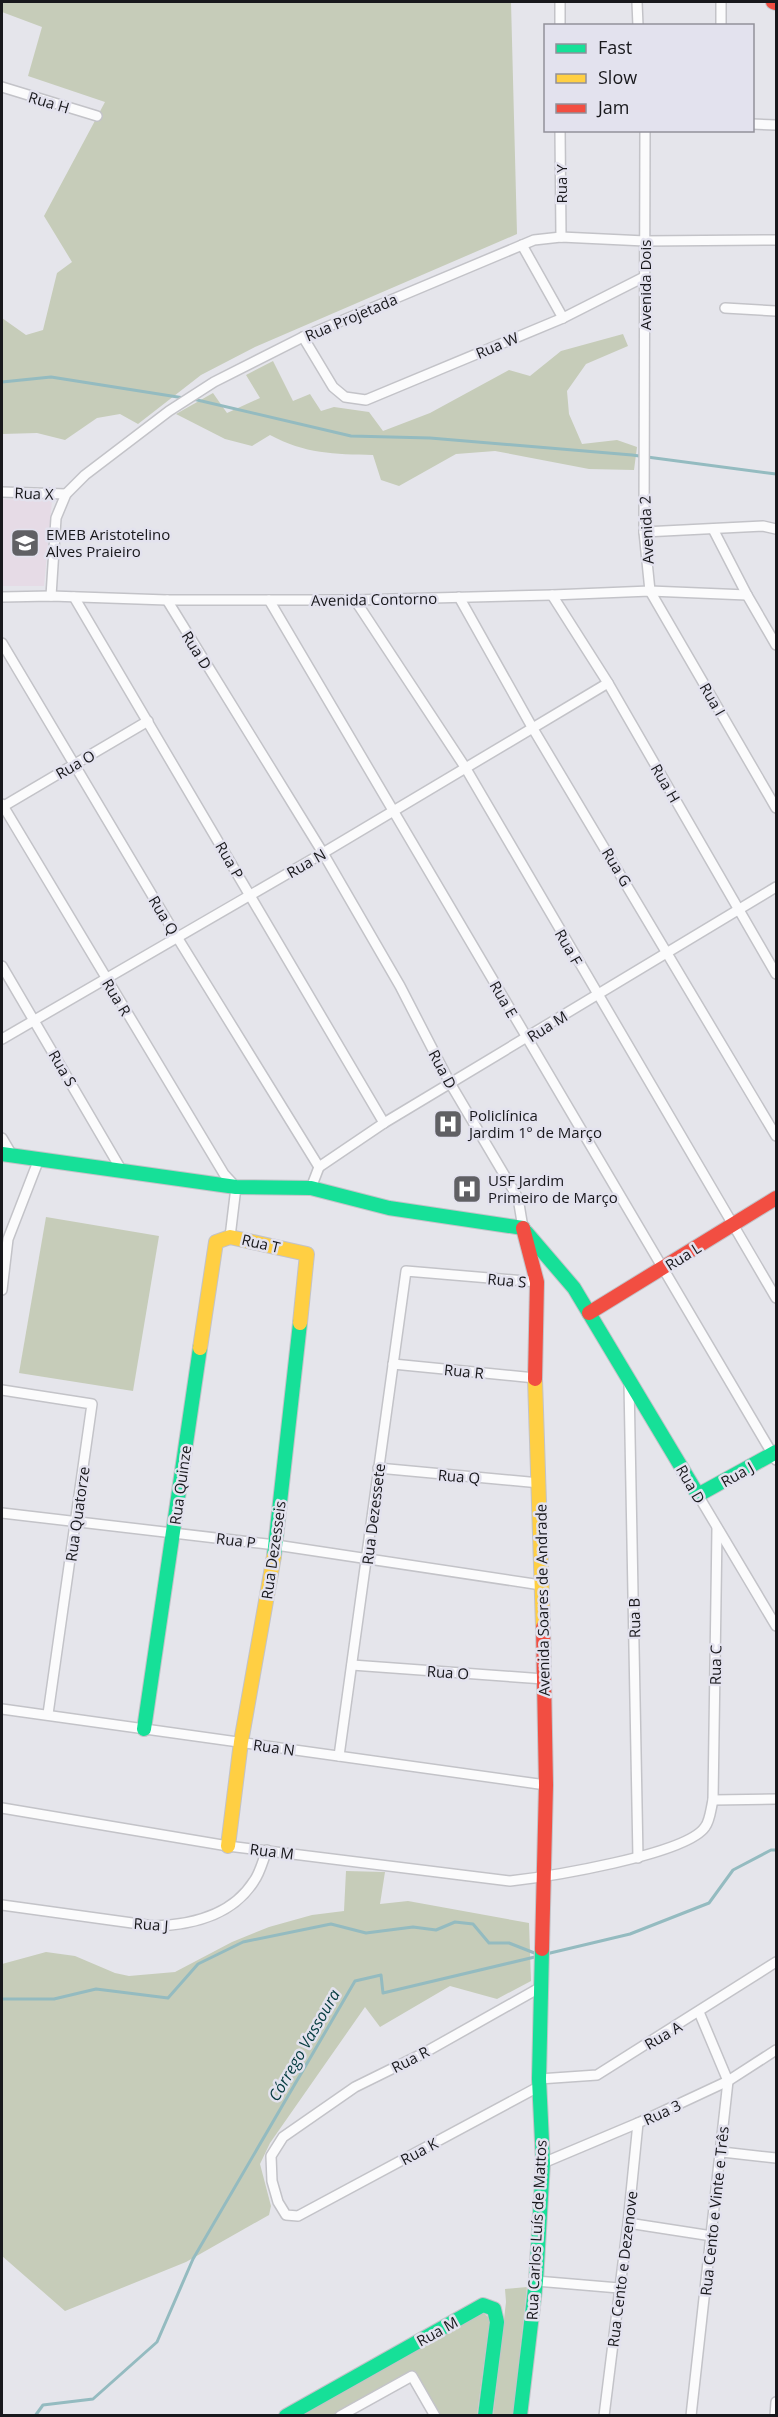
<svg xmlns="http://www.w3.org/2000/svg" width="778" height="2417" font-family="'Open Sans',sans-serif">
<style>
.industrial{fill:#e6dbe6}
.green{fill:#c6ccb9}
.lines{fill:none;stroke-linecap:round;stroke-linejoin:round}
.stream{stroke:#94bbc0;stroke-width:3}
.street-casing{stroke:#c3c3c8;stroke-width:12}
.fast-casing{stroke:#c3c3c8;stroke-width:16}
.slow-casing{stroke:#c3c3c8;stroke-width:16}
.jam-casing{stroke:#c3c3c8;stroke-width:16}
.street{stroke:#fbfbfc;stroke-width:9}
.fast{stroke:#16e098;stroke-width:14}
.slow{stroke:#ffcf43;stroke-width:14}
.jam{stroke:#f24e42;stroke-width:14}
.labels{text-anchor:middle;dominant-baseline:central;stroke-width:5;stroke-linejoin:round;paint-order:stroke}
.street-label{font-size:15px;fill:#18181c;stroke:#e3e2ee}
.poi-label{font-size:15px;fill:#18181c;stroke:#e3e2ee;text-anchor:start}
.water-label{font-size:16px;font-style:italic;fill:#033a3e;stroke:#e3e2ee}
</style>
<rect width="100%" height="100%" fill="#e5e5eb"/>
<polygon class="industrial" points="2,499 52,501 44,586 2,586"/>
<g class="green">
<polygon points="2,2 511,2 517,234 255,347 201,375 138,424 120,414 97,418 65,440 37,433 2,434 2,318 26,335 43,330 57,273 72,262 44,216 105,102 28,76 42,27 2,12"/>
<path d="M623 334 628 346 586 364 567 391 569 414 582 444 617 440 637 447 634 470 589 469 495 451 456 454 399 486 381 480 373 455C334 454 305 454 270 435L252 446 225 439 176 414 213 393 227 413 260 398 246 375 273 361 293 401 310 394 321 411 334 407 369 412 383 431 430 413 509 370 530 376 561 351Z"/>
<polygon points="46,1217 159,1236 133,1391 19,1373"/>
<polygon points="346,1871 385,1872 380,1904 408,1901 529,1923 531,1981 497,1999 450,1986 380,2027 365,2007 270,2143 260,2164 271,2206 269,2215 186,2262 65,2311 2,2256 2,1964 46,1952 75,1956 115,1973 129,1976 175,1972 232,1942 269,1927 312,1915 344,1911"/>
<polygon points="527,2287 513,2415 493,2416 506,2302 505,2289"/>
<polygon points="481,2310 490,2319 477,2415 440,2415 415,2371 333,2415 293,2416"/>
</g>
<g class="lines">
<g class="stream">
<polyline points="2,382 51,377 184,398"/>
<polyline points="193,399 351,436 430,438 632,455 776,474"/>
<polyline points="546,1954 630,1934 709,1903 733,1870 771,1850 776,1850"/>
<polyline points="2,1999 54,1999 96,1989 168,1998 198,1964 243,1942 331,1924 366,1933 413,1927 436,1930 455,1922 473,1924 489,1943 509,1943 537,1954"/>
<polyline points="35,2416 43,2405 93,2399 157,2342 193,2259 355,1981 381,1975 383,1993 539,1956"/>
</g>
<g class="street-casing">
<g id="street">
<polyline points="560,2 560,26"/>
<polyline points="637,2 638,26"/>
<polyline points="721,2 721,26"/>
<polyline points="2,87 97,116"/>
<polyline points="752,124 776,125"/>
<polyline points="560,130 561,237"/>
<polyline points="645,130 644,532 650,591 776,808"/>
<polyline points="522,245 563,318"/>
<polyline points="725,308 776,311"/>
<polyline points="303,337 333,387 345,397 366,400 563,318 644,277"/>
<polyline points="2,492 66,494"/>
<polyline points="713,529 747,595 776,645"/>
<polyline points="644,532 763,526 776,529"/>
<polyline points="552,595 608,683 776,974"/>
<polyline points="51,596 56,518 66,494 85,475 169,411 214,382 303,337 534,240 561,237 645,241 776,240"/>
<polyline points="2,597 51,596 167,600 355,600 552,595 650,591 747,595"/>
<polyline points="74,597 384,1123"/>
<polyline points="459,597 532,727 776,1136"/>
<polyline points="167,600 323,853 400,986 450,1083 518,1198 523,1228"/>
<polyline points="269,600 776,1460"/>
<polyline points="355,600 465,767 776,1298"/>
<polyline points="2,643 177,937 319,1167"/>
<polyline points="2,804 224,1174 236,1187 230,1237"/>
<polyline points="2,807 148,721"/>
<polyline points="2,966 122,1171"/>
<polyline points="2,1039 323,853 608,683"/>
<polyline points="2,1138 12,1155"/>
<polyline points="319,1167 384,1123 776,887"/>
<polyline points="311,1188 319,1167"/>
<polyline points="2,1290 8,1239 39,1159"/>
<polyline points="393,1364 535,1378"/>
<polyline points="629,1383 638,1858"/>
<polyline points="2,1390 92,1404 48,1714"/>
<polyline points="378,1468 540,1483"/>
<polyline points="698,1495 776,1626"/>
<polyline points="2,1513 276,1545 541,1585"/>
<polyline points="352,1665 544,1679"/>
<polyline points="2,1709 546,1785"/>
<polyline points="339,1756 406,1271 537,1282"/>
<polyline points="713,1800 776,1799"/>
<path d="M2 1808 228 1846 510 1881C546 1877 686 1855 705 1827 710 1821 711 1808 713 1800L717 1529"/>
<path d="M2 1905 154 1926C192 1925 232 1916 254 1881 260 1873 263 1860 267 1850"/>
<polyline points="539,2079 597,2075 776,1962"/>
<polyline points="540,2086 298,2216 286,2215 278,2202 272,2181 271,2156 283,2137 355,2087 422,2054 541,1987"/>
<polyline points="722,2152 776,2158"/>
<polyline points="543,2163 638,2123 728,2081 776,2050"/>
<polyline points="628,2223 712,2236"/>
<polyline points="536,2281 619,2288"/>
<polyline points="340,2416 412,2376 435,2416"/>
<polyline points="604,2416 628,2223 638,2123"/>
<polyline points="691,2416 728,2081 699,2012"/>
<polyline points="775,2416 776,2402"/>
</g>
</g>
<g class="fast-casing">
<g id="fast">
<polyline points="2,1154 236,1187 311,1188 389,1208 523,1228"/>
<polyline points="526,1232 574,1288 698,1495 776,1452"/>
<polyline points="274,1556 300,1323"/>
<polyline points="144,1729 200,1348"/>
<polyline points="286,2416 483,2305 494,2309 497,2322 485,2416"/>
<polyline points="520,2416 536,2281 543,2163 539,2079 542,1949"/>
</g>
</g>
<g class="slow-casing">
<g id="slow">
<polyline points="200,1348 216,1242 230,1237 307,1254 300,1323"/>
<polyline points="535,1379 543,1627"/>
<polyline points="228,1846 241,1742 274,1556"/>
</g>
</g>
<g class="jam-casing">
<g id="jam">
<polyline points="773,2 776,3"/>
<polyline points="523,1228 537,1282 535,1379"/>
<polyline points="589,1313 776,1198"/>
<polyline points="542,1949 546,1785 543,1627"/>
</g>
</g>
<use href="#street" class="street"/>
<use href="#fast" class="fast"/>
<use href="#slow" class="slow"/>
<use href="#jam" class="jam"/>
</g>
<defs>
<g id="school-square" transform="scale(1.5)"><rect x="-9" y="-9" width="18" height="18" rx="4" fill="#606064" stroke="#e3e2ee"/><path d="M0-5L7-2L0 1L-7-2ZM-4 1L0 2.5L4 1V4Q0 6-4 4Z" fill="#fff"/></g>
<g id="hospital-square" transform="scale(1.5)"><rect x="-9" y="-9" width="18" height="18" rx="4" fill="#606064" stroke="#e3e2ee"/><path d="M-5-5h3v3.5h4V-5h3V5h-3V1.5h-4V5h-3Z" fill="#fff"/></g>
</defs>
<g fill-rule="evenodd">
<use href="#school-square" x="25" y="543"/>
<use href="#hospital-square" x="448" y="1124"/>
<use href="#hospital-square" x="467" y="1189"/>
</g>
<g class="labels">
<g class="street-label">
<text transform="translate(49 102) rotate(17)">Rua H</text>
<text transform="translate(561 184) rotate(-90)">Rua Y</text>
<text transform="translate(645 285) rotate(-90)">Avenida Dois</text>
<text transform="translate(351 317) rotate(-23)">Rua Projetada</text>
<text transform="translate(497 345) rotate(-23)">Rua W</text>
<text transform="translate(34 493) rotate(2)">Rua X</text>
<text transform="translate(646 530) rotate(-93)">Avenida 2</text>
<text transform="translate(374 599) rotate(-1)">Avenida Contorno</text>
<text transform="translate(197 650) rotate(58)">Rua D</text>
<text transform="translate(713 699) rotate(60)">Rua I</text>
<text transform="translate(75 764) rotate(-30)">Rua O</text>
<text transform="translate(666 783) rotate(60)">Rua H</text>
<text transform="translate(230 860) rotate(60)">Rua P</text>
<text transform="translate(306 863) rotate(-30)">Rua N</text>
<text transform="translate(617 867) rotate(59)">Rua G</text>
<text transform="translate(164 915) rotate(59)">Rua Q</text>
<text transform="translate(569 947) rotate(60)">Rua F</text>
<text transform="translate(117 997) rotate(59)">Rua R</text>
<text transform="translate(504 999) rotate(60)">Rua E</text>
<text transform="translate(547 1026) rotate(-32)">Rua M</text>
<text transform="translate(63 1068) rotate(60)">Rua S</text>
<text transform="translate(443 1069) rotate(62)">Rua D</text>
<text transform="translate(261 1243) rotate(13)">Rua T</text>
<text transform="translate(683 1256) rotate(-32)">Rua L</text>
<text transform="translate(507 1280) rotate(5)">Rua S</text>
<text transform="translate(464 1371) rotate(6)">Rua R</text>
<text transform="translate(737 1474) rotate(-29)">Rua J</text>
<text transform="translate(459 1476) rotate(5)">Rua Q</text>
<text transform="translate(691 1484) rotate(60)">Rua D</text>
<text transform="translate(180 1485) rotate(-82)">Rua Quinze</text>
<text transform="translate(77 1514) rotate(-82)">Rua Quatorze</text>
<text transform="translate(373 1514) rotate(-83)">Rua Dezessete</text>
<text transform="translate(236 1540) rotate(7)">Rua P</text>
<text transform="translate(273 1550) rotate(-82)">Rua Dezesseis</text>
<text transform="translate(542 1600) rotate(-91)">Avenida Soares de Andrade</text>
<text transform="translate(634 1618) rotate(-91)">Rua B</text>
<text transform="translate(715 1665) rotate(-89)">Rua C</text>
<text transform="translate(448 1672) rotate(4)">Rua O</text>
<text transform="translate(274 1747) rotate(8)">Rua N</text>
<text transform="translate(272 1851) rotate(7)">Rua M</text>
<text transform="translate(151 1924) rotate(4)">Rua J</text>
<text transform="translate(663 2035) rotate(-31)">Rua A</text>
<text transform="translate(410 2059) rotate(-27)">Rua R</text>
<text transform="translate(662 2112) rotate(-25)">Rua 3</text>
<text transform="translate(419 2151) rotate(-28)">Rua K</text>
<text transform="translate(714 2211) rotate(-84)">Rua Cento e Vinte e Três</text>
<text transform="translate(536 2230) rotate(-87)">Rua Carlos Luís de Mattos</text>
<text transform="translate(622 2269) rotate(-83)">Rua Cento e Dezenove</text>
<text transform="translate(437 2331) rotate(-29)">Rua M</text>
</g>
<g class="poi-label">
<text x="46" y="534">EMEB Aristotelino<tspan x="46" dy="17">Alves Praieiro</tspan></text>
<text x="469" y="1115">Policlínica<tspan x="469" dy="17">Jardim 1º de Março</tspan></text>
<text x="488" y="1180">USF Jardim<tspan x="488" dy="17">Primeiro de Março</tspan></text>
</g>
<g class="water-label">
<text transform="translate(304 2045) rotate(-60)">Córrego Vassoura</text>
</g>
</g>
<rect width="778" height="2417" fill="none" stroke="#18181c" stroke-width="6"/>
<rect x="544" y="24" width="210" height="108" fill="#e3e2ee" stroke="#92919a" stroke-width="1.5"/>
<rect x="556" y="44" width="30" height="9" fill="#16e098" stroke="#92919a" stroke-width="1.5"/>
<text x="598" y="54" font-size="18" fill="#18181c">Fast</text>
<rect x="556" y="74" width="30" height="9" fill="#ffcf43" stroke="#92919a" stroke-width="1.5"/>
<text x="598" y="84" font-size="18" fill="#18181c">Slow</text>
<rect x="556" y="104" width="30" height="9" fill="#f24e42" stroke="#92919a" stroke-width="1.5"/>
<text x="598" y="114" font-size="18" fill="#18181c">Jam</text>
</svg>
